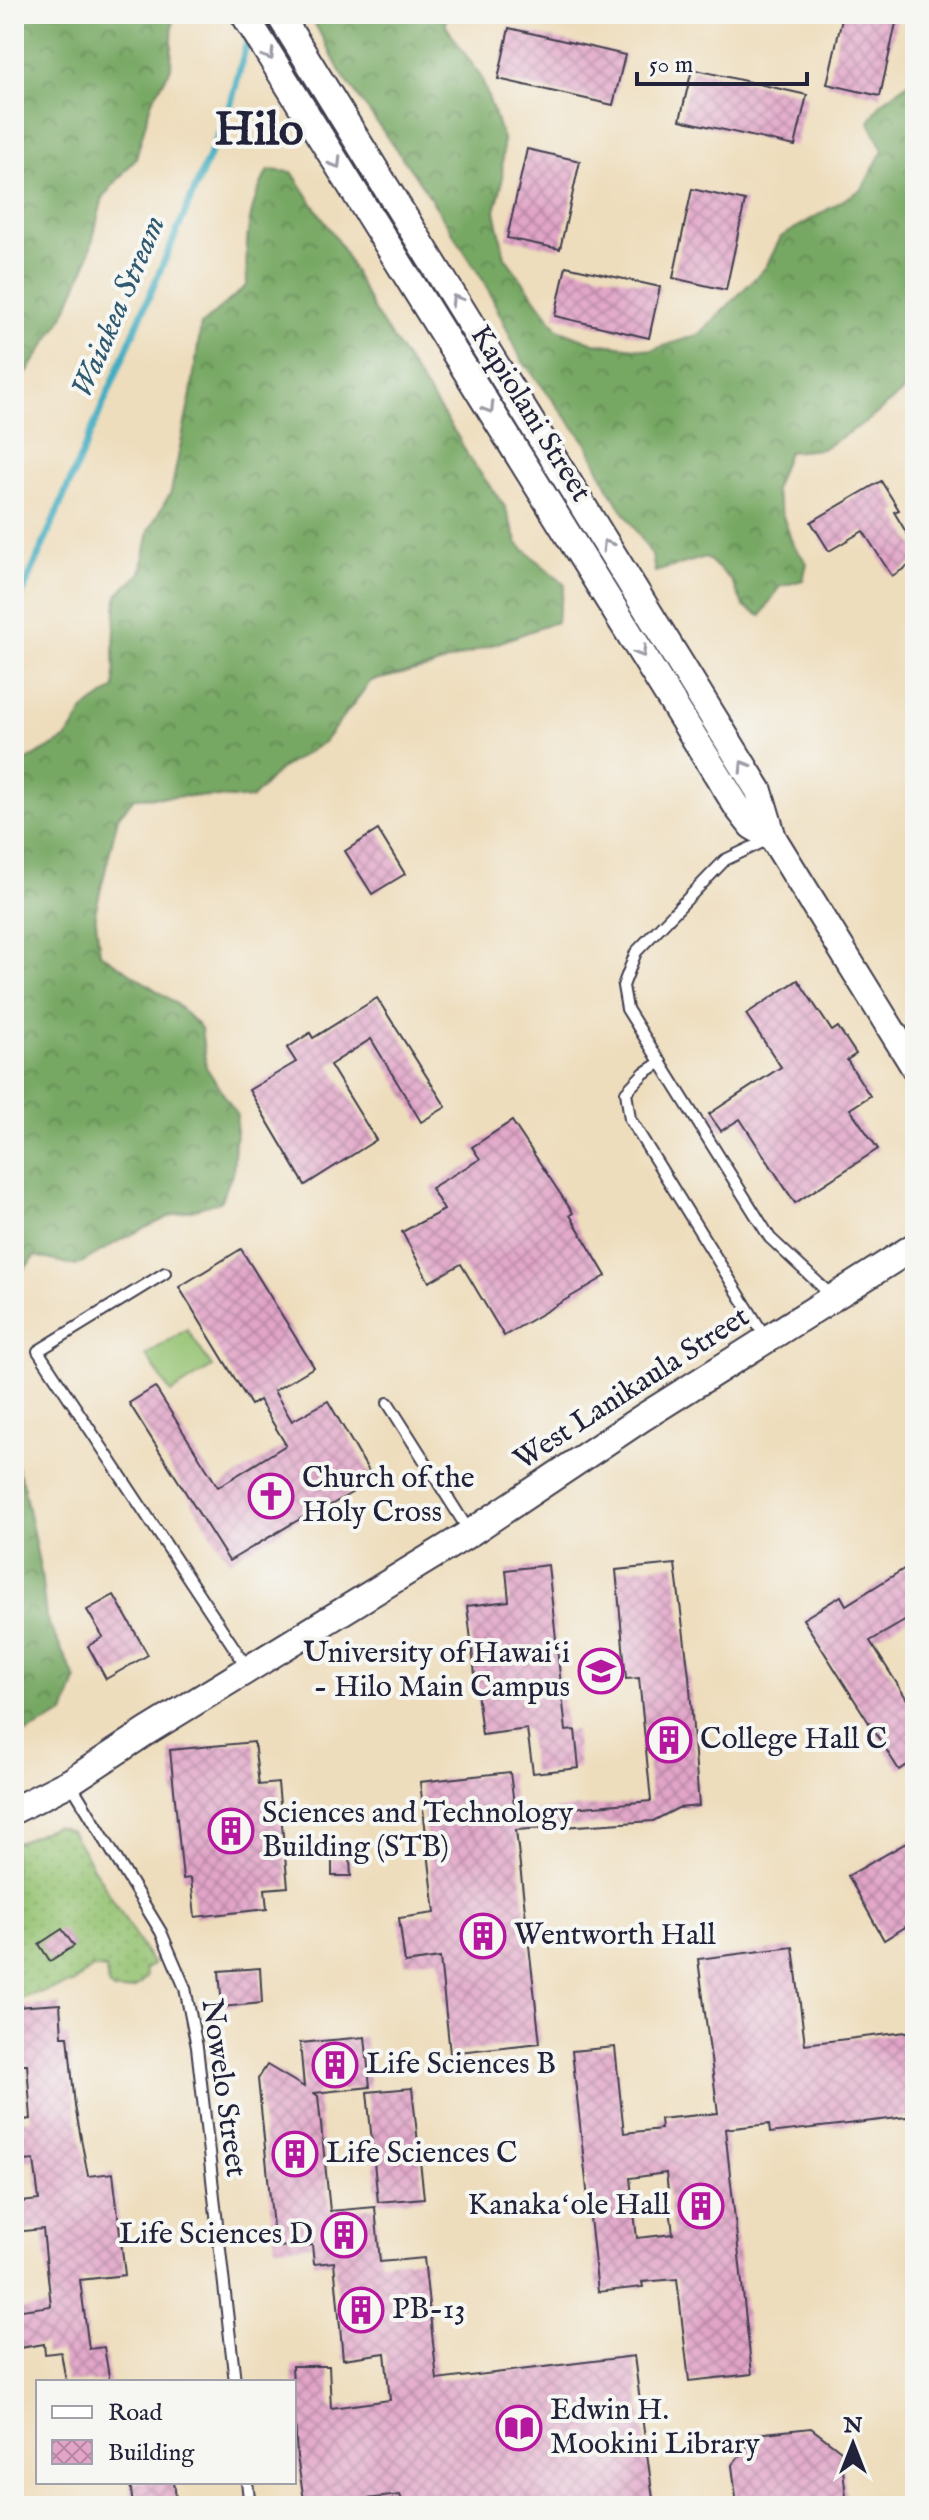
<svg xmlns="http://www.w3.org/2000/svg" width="929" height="2520" font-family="'IM FELL English',serif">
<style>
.forest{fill:url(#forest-crowns);stroke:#4c654f;stroke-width:2}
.park{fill:#94c271;stroke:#5b7256;stroke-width:2}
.garden{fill:url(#garden-dots);stroke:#5b7256;stroke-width:2}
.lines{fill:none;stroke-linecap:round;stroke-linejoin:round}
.stream{stroke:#43adc1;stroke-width:7}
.building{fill:url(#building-cross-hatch);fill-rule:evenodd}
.service-casing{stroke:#413e4e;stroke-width:14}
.tertiary-casing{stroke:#413e4e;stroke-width:30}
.service{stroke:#fff;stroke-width:10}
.tertiary{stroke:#fff;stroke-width:26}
.oneway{stroke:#9c9ca7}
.labels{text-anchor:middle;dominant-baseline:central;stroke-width:8;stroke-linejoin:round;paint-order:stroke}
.street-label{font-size:30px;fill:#22223b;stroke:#f6f6f2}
.poi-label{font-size:30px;fill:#22223b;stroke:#f6f6f2;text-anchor:start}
.water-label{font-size:32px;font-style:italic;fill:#2f5a71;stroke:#f6f6f2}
.town-label{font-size:46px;font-weight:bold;fill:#22223b;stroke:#f6f6f2}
</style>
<defs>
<pattern id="forest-crowns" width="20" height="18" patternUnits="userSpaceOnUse" patternTransform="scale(2)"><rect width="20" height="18" fill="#77a863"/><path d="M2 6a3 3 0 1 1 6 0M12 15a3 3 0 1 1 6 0" fill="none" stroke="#618853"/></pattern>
<pattern id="garden-dots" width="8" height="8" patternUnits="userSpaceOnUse" patternTransform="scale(2)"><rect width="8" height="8" fill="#94c271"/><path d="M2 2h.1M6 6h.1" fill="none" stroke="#7fa663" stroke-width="1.8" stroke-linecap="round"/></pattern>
<pattern id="building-cross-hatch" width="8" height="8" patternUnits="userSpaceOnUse" patternTransform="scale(2)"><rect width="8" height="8" fill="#e2a5c8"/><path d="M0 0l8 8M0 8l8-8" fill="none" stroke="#b786a4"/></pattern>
</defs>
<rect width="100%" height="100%" fill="#f6f6f2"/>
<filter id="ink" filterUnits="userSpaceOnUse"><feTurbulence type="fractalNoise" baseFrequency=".0125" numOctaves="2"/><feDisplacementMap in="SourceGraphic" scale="16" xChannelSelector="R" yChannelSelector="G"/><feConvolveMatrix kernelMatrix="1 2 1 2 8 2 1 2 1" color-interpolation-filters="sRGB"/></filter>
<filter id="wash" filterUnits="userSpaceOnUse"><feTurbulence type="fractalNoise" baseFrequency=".006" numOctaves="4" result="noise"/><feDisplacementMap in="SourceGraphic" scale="32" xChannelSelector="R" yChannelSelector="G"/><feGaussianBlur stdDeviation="1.8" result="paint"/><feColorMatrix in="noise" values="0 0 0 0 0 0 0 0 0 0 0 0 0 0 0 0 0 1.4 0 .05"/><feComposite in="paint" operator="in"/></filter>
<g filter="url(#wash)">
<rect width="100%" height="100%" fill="#eeddbc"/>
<g class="forest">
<polygon points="14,14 173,14 171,68 151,103 136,158 103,197 87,263 61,321 22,380 14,405"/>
<polygon points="314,14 445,14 446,26 481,77 503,139 502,184 495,211 505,257 558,329 594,343 652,350 700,334 766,267 781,237 862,189 883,150 869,122 881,103 915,78 915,381 869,420 822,449 788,452 774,490 793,545 807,563 803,580 779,587 761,616 744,607 731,580 706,557 655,572 652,555 609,489 587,444 521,359 486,285 424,188 341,73 315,24"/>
<path d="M268 170 292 172 341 246 374 311 458 437 468 456 505 507 518 544 565 585 556 622 428 668 371 681 324 742 279 770 251 799 196 796 134 798 118 817 95 913 100 953 174 1002 201 1028 206 1067 237 1115 233 1172 220 1202 173 1215 124 1238 76 1266 35 1256 14 1281V767L66 739 85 709 115 688 114 646 117 595 141 573 149 530 171 492 191 394 201 325 247 285C245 242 247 209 268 170Z"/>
<polygon points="14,1459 23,1484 41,1573 46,1618 76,1680 64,1714 14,1739"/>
</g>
<polygon class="park" points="187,1329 212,1367 171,1393 146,1355"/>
<path class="garden" d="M55 1826 71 1831 153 1965 145 1969 147 1976C138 1990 130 1991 114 1991L108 1985 106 1969 92 1968 73 1983 14 2000V1844Z"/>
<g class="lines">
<polyline class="stream" points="14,613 230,107 249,34"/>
</g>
<g id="blocks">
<g class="building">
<polygon points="843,14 898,14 880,96 827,84"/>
<polygon points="509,28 625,55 613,105 498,79"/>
<polygon points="692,69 807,95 795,146 680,120"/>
<polygon points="527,149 580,161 560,249 507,238"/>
<polygon points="692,189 745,201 726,290 673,278"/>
<polygon points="566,266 660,287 649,338 555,316"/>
<polygon points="881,481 899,510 894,512 915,547 915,562 892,576 863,531 829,551 811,522"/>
<polygon points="378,830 405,874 372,894 345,851"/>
<polygon points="798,980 832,1031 838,1027 856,1054 847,1060 870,1096 850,1109 878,1149 795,1203 740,1119 721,1131 709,1114 781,1067 746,1014"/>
<polygon points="377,998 446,1107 421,1122 371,1039 330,1065 376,1140 305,1185 249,1090 296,1062 287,1048 310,1033 313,1038"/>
<polygon points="512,1121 573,1213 570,1215 606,1276 504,1336 461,1264 429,1282 402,1232 444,1210 431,1188 480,1159 472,1147"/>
<polygon points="241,1249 314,1367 274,1391 292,1421 328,1401 374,1480 329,1506 327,1503 229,1561 129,1403 155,1387 218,1487 286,1445 259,1400 251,1405 179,1287"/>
<polygon points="915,1562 915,1615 870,1641 915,1712 915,1760 899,1770 803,1619 841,1596 846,1605"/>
<polygon points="675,1564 689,1676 699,1806 678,1808 653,1821 516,1830 540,2043 450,2053 440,1958 405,1963 399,1918 435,1913 420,1782 510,1772 515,1813 651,1801 639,1678 626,1679 616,1570"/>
<polygon points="548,1565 566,1731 575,1730 579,1768 533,1773 527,1729 482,1735 467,1606 509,1601 506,1570"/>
<polygon points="114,1595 148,1655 106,1679 88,1646 103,1637 87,1610"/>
<polygon points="254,1742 259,1785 278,1783 288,1887 265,1889 267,1909 195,1917 191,1878 183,1879 170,1750"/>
<polygon points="915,1838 915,1921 884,1940 848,1876"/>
<polygon points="350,1858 351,1876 332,1876 332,1859"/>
<polygon points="62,1929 74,1946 50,1961 39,1944"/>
<path d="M793 1947 805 2044 915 2031V2116L770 2133 769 2124 725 2129 752 2374 689 2381 677 2279 642 2282 643 2287 598 2292 572 2051 615 2047 624 2133 661 2129 660 2119 718 2113 698 1959ZM666 2173 673 2234 637 2238 630 2178Z"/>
<polygon points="260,1968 262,2003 222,2007 219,1971"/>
<polygon points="60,2004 62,2036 68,2036 75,2106 88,2176 113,2173 125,2275 80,2280 89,2349 104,2347 110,2382 66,2382 61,2352 45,2354 44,2344 14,2349 14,2311 51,2306 43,2229 14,2232 14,2203 39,2200 34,2160 14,2162 14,2121 31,2119 27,2064 19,2064 15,2007"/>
<polygon points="365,2037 370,2087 314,2093 318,2096 330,2211 375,2207 380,2262 424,2258 437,2380 634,2356 654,2506 404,2506 400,2495 305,2506 297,2457 292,2366 329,2366 331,2408 390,2400 385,2353 343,2359 334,2262 314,2264 312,2245 275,2247 258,2079 267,2065 304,2087 300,2043"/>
<polygon points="412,2088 424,2198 378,2202 367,2092"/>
<polygon points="811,2428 841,2451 847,2506 737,2506 732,2465 756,2434"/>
<polygon points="130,2482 174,2482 177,2506 133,2506"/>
</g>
</g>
</g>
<g filter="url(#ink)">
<use href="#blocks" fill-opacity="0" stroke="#413e4e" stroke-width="2"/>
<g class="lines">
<g class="service-casing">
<g id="service">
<polyline points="769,839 725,860 636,952 623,986 627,1009 770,1238 832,1296"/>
<polyline points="661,1062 644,1073 626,1092 630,1119 766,1338"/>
<polyline points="165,1273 38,1351 247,1667"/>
<polyline points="388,1403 469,1531"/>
<polyline points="71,1784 161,1932 185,1988 197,2047 235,2382"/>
<polyline points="247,2482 250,2506"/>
<polyline points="392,2506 396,2506"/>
</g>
</g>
<g class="tertiary-casing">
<g id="tertiary">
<polyline points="244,14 738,808 752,826 773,838"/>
<polyline points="279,14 759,791 773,838 915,1068"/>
<polyline points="14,1810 70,1782 146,1732 470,1533 642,1418 915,1246"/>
</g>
</g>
<use href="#service" class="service"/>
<use href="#tertiary" class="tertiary"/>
</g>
<defs><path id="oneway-chevron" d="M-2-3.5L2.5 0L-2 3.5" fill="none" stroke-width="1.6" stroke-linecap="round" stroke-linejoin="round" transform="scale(2)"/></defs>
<g class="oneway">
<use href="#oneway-chevron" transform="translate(269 55) rotate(58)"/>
<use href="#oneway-chevron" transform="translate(336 163) rotate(58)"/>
<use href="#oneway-chevron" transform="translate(456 300) rotate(-122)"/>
<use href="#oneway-chevron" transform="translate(489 408) rotate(58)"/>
<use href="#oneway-chevron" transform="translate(607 545) rotate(-122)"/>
<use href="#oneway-chevron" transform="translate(641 652) rotate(58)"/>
<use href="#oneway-chevron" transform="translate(744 766) rotate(-122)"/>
</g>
</g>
<defs>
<g id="church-ring" transform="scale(2.3)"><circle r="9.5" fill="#f6f6f2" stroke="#b5179e" stroke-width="1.5"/><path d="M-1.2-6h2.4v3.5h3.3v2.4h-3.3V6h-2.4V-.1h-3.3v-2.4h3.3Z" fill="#b5179e"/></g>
<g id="university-ring" transform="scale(2.3)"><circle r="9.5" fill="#f6f6f2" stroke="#b5179e" stroke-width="1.5"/><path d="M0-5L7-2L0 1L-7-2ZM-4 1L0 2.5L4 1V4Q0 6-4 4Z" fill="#b5179e"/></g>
<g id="building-ring" transform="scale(2.3)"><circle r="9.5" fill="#f6f6f2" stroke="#b5179e" stroke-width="1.5"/><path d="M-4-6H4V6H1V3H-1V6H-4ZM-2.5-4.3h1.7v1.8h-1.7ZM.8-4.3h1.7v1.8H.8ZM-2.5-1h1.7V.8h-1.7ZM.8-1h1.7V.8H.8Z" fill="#b5179e"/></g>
<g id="library-ring" transform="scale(2.3)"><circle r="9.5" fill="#f6f6f2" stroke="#b5179e" stroke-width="1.5"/><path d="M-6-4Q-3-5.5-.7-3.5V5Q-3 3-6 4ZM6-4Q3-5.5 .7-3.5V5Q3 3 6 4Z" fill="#b5179e"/></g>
</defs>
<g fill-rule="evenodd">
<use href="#church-ring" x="271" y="1496"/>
<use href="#university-ring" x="601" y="1671"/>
<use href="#building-ring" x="669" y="1740"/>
<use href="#building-ring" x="231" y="1831"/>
<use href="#building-ring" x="483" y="1936"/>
<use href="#building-ring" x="335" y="2065"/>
<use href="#building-ring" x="295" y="2154"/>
<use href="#building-ring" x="701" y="2206"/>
<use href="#building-ring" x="344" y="2235"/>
<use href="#building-ring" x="361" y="2310"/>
<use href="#library-ring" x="519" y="2428"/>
</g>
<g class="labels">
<g class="street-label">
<text transform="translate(530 414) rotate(58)">Kapiolani Street</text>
<text transform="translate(632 1389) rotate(-33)">West Lanikaula Street</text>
<text transform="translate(223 2088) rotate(82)">Nowelo Street</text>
</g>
<g class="poi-label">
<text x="302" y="1479">Church of the<tspan x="302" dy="34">Holy Cross</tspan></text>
<text x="570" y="1654" text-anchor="end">University of Hawaiʻi<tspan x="570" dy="34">- Hilo Main Campus</tspan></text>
<text x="700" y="1740">College Hall C</text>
<text x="262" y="1814">Sciences and Technology<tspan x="262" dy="34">Building (STB)</tspan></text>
<text x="514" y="1936">Wentworth Hall</text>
<text x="366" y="2065">Life Sciences B</text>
<text x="326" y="2154">Life Sciences C</text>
<text x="670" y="2206" text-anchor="end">Kanakaʻole Hall</text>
<text x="313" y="2235" text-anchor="end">Life Sciences D</text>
<text x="392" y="2310">PB-13</text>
<text x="550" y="2411">Edwin H.<tspan x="550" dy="34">Mookini Library</tspan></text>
</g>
<g class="water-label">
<text transform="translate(119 307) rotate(-67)">Waiakea Stream</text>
</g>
<g class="town-label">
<text x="259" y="131">Hilo</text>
</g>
</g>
<rect width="929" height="2520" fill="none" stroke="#f6f6f2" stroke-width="48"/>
<rect x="36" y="2380" width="260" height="104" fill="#f6f6f2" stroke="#a1a1a9" stroke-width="2"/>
<rect x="52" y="2406" width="40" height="12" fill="#ffffff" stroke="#a1a1a9" stroke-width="2"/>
<text x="108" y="2420" font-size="24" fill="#22223b">Road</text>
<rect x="52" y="2440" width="40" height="24" fill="url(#building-cross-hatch)" stroke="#a1a1a9" stroke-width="2"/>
<text x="108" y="2460" font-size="24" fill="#22223b">Building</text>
<g transform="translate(853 2444)" stroke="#f6f6f2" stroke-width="6" paint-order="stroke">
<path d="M0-6L14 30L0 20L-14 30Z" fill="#22223b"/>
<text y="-12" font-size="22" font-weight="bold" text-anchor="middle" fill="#22223b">N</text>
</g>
<path d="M637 72v12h170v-12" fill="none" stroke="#22223b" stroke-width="4"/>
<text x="649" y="72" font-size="24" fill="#22223b" stroke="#f6f6f2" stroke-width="6" paint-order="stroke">50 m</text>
</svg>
